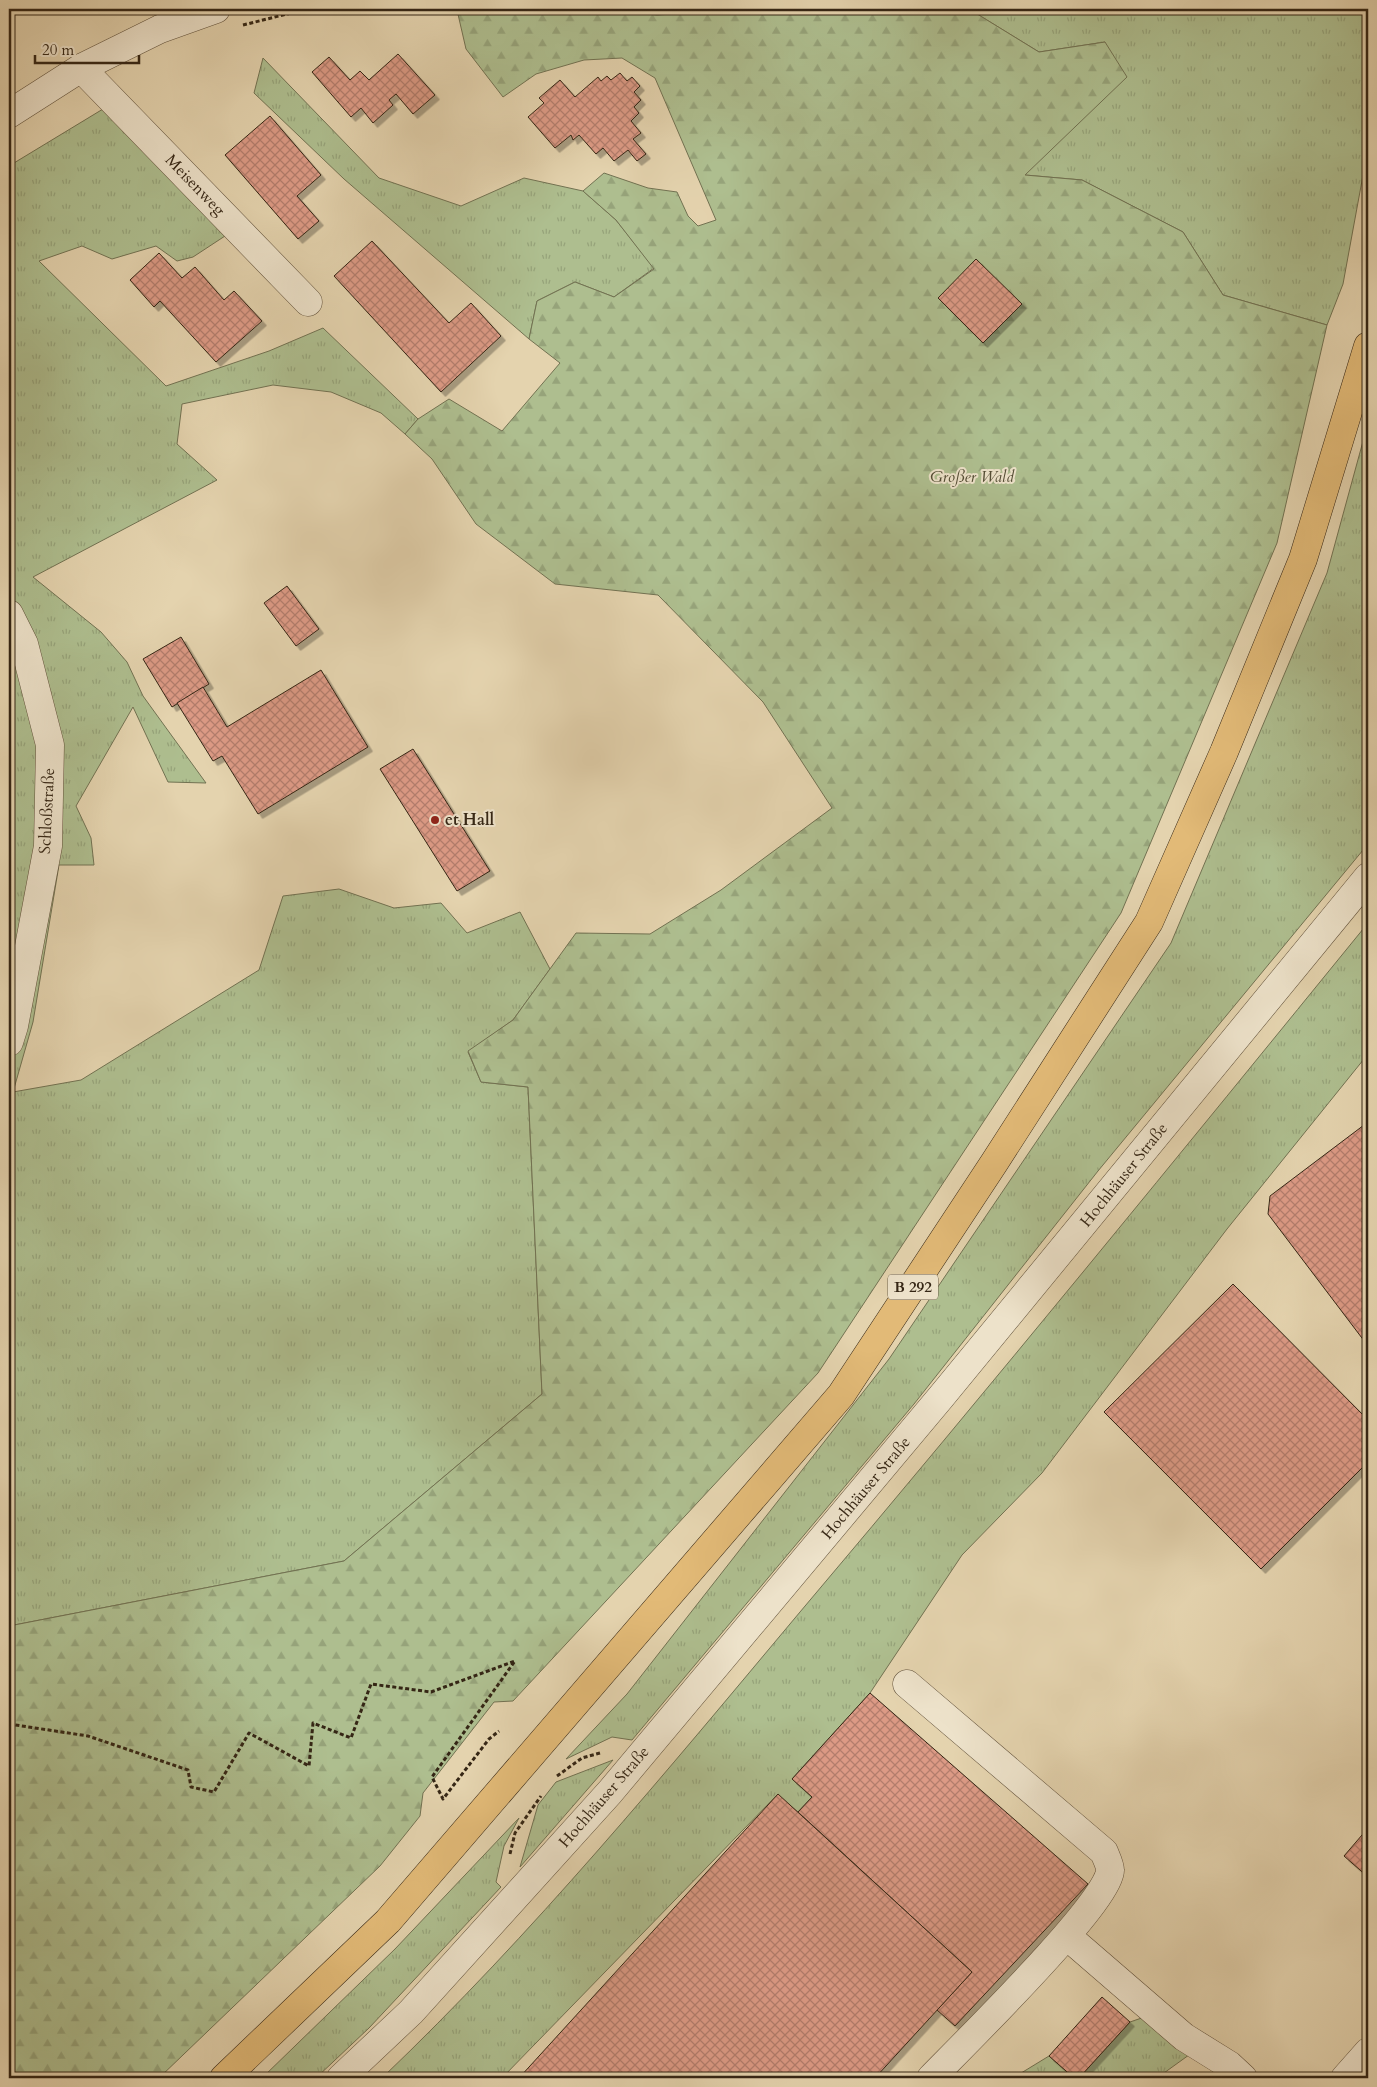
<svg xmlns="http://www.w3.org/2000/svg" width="1377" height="2087" font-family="Cardo,serif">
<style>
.grass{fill:url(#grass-tufts);stroke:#727252}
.forest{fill:url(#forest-firs);stroke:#727252}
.building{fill:url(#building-cross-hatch);stroke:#352615;filter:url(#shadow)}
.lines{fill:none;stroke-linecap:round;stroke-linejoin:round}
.minor-casing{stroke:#61513b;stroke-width:29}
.highway-casing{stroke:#352615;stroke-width:29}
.path{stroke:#352615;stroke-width:3;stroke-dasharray:4 2.5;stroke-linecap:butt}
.minor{stroke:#ede2ca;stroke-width:28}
.highway{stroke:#e2ba77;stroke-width:28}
.poi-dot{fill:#8f2418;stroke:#ede2ca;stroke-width:2}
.labels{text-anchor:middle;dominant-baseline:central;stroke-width:4;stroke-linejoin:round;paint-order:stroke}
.shield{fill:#ede2ca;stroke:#6c5e4b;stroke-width:1}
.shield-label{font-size:15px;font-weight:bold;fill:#352615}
.street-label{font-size:16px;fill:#352615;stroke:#ede2ca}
.park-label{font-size:16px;font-style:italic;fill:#534c34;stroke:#ede2ca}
.poi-label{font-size:16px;font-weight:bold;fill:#352615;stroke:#ede2ca;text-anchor:start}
</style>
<defs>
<pattern id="grass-tufts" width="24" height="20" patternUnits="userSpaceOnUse" patternTransform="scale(1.25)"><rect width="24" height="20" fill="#aebe8f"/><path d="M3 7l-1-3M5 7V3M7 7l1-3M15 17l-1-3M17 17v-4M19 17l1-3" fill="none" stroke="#96a37a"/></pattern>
<pattern id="forest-firs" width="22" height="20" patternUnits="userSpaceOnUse" patternTransform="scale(1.25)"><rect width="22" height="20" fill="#aebe8f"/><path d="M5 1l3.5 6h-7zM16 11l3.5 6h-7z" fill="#96a37a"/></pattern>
<pattern id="building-cross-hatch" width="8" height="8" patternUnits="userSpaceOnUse" patternTransform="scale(1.25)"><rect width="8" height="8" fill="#dc9a85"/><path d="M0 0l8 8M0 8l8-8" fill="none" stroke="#b37d6c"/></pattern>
<filter id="shadow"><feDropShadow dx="4.5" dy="4.5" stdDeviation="0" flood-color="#0004"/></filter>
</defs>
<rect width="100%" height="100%" fill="#e4d3ae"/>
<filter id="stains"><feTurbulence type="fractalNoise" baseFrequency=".004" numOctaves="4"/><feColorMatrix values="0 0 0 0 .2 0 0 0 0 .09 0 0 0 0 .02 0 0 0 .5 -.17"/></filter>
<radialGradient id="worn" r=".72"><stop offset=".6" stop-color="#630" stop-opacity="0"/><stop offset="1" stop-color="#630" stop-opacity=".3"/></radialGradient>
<g class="grass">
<polygon points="969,9 1368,9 1368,148 1343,284 1327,325 1223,295 1183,232 1082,180 1025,175 1105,42 1039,52"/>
<polygon points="263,58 379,178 461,206 524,178 583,191 616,220 654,268 614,297 575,282 537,301 529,339 344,179 254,93"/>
<polygon points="103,109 225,236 193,257 177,261 156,246 112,259 82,246 39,261 166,386 269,351 323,328 418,419 405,434 381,413 331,392 273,385 182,404 177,444 217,480 33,577 101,632 127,662 143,696 206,783 168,782 133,707 76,806 91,838 94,865 59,865 33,1022 13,1092 81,1080 259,970 283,896 339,889 394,908 441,903 467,933 520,912 550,969 513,1020 468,1052 481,1082 528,1087 542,1394 344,1561 9,1626 9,166"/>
<polygon points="1368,423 1368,844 1098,1171 914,1404 632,1740 612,1737 566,1759 627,1694 889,1359 1171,943 1327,573"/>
<path d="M1368 923V1054L1227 1229 1042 1473 962 1555 870 1693 792 1779 812 1797 798 1812 777 1795 502 2078H382C533 1934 666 1772 800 1612 992 1385 1180 1154 1368 923Z"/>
<polygon points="613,1760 520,1867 538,1805 556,1782"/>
<polygon points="519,1818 504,1846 496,1882 501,1887 369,2028 316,2078 262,2078 395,1949"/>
<polygon points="1156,2013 1200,2047 1157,2078 1079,2078 1130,2022"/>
<polygon points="1049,2056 1074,2078 1013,2078"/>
</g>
<polygon class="forest" points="752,9 969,9 1039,52 1105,42 1127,77 1025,175 1082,180 1183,232 1223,295 1327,325 1277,543 1121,913 818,1373 513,1701 494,1702 423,1793 420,1816 380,1866 159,2078 9,2078 9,1626 344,1561 542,1394 528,1087 481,1082 468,1051 513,1020 576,933 650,934 721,890 832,808 763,702 658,595 555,584 476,524 432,459 405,434 418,419 449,399 502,431 560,363 529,339 537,301 575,282 614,297 654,269 616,220 583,191 604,173 648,188 677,192 688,216 698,226 716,220 655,78 622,58 584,60 536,74 503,97 466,49 457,10 611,10 657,15"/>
<g class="building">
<polygon points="398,54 435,95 413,114 396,94 389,100 393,105 373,123 361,108 351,117 312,72 329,57 350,80 360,71 369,80"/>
<polygon points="620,73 627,81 632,77 640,86 634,92 641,100 634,107 639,113 631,121 641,133 633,139 646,154 637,161 628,150 614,161 603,148 596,154 579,135 573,140 571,135 555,148 528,117 544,103 539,98 560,80 575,97 598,77 601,81 607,76 611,80"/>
<polygon points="270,116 321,175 297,196 319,221 298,239 225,155"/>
<polygon points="372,241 449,323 471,303 501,336 441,392 334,276"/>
<polygon points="159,253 182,278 195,267 224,300 234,291 262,321 216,362 160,301 154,307 130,280"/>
<polygon points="976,259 1022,304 983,343 938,298"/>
<polygon points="287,586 319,629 296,646 264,603"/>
<polygon points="181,637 209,684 172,707 143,659"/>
<polygon points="321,670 368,747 258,814 222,756 213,761 177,703 203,687 227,727"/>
<polygon points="413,749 490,871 457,891 380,769"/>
<polygon points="1368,1122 1368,1346 1268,1214 1270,1196"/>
<polygon points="1233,1284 1368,1420 1368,1462 1261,1569 1104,1412"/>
<polygon points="870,1693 1088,1884 955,2026 937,2010 972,1972 798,1812 812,1797 792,1779"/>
<polygon points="778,1794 972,1972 875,2078 519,2078"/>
<polygon points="1368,1828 1368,1877 1344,1856"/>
<polygon points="1102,1997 1130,2022 1079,2078 1074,2078 1049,2056"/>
</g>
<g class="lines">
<g class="minor-casing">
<g id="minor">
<polyline points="81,68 308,302"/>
<polyline points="9,114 81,68 160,29 216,9"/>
<polyline points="9,614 24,644 50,745 48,846 14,1026 9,1042"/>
<path d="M907 1684 1104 1852C1106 1857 1110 1865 1110 1870 1112 1899 959 2049 931 2078"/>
<polyline points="1067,1936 1184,2037 1229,2065 1243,2078"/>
<polyline points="341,2078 411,2012 610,1792 941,1397 1368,877"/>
<polyline points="1345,2078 1368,2052"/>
</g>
</g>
<g class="highway-casing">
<polyline id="highway" points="224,2078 388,1921 841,1395 994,1163 1149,922 1224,752 1303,559 1368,346"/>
</g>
<g class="path">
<polyline points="243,25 307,9"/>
<polyline points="9,1724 88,1736 188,1770 191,1787 214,1792 249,1733 309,1766 313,1723 351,1738 371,1684 431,1692 515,1661 432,1777 443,1799 489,1739 499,1731"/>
<polyline points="557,1776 582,1758 600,1753"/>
<polyline points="510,1854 515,1833 541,1796"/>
</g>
<use href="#minor" class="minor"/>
<use href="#highway" class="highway"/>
</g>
<circle class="poi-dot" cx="435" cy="820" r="5"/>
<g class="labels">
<rect class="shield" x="888" y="1274.5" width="50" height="25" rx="4"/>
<g class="shield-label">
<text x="913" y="1287">B 292</text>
</g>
<g class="street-label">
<text transform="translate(195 185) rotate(46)">Meisenweg</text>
<text transform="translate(47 811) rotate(-87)">Schloßstraße</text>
<text transform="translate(1124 1175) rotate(-51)">Hochhäuser Straße</text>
<text transform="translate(866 1488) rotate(-50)">Hochhäuser Straße</text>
<text transform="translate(604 1797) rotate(-49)">Hochhäuser Straße</text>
</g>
<g class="park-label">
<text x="972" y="477">Großer Wald</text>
</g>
<g class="poi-label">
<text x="445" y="820">et Hall</text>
</g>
</g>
<rect width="1377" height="2087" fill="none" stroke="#e4d3ae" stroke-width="30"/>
<rect x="10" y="10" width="1357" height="2067" fill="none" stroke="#352615" stroke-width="2.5"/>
<rect x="15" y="15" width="1347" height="2057" fill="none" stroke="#352615"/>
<path d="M35 55v8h104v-8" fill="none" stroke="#352615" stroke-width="2.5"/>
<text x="42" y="55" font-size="15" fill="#352615" stroke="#ede2ca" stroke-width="4" paint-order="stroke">20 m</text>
<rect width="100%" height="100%" filter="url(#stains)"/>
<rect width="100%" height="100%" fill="url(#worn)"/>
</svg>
